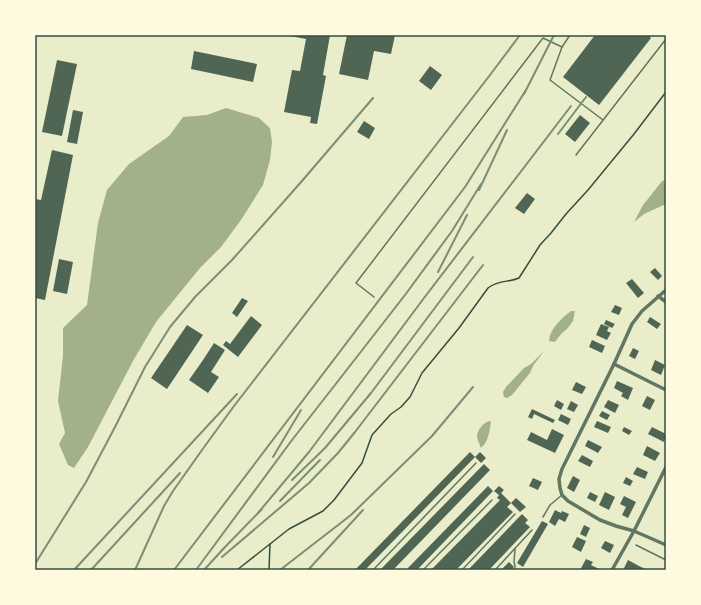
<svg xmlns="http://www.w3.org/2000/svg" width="701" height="605" font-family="'Sofia Sans Condensed',sans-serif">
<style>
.water{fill:#a3b18a}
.building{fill:#4f6655}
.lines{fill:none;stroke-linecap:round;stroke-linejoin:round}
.path{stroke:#344e41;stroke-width:1.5}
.service{stroke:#617663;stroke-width:1.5}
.minor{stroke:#617663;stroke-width:3.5}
.rail{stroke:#7c8e77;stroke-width:2}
.neatline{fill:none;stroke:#344e41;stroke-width:1.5}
</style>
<rect width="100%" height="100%" fill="#e9edc9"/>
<g class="water">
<polygon points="226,108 259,118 270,128 272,142 270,160 263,185 241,220 221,247 200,268 156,322 133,361 88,447 74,468 68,465 59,444 65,433 58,401 63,356 63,328 87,305 98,223 107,190 129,164 169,136 183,117 207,115"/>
<polygon points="663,180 666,184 666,204 644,214 634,222 643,205"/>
<path d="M571 311H575L573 321 567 329 561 334 555 342 549 341C550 328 562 318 571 311Z"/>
<polygon points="544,351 533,366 530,373 512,395 507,398 504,397 503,392 506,387 524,368 531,364"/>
<path d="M489 421 491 422C489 432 489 441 481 448 480 445 477 439 477 436 478 429 483 423 489 421Z"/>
</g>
<g class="building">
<polygon points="290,35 330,35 323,75 326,76 317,124 310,123 311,117 284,112 292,70 300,71 306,39 290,36"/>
<polygon points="347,35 395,35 391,54 374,51 368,80 339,74"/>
<polygon points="595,35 648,35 651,38 599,105 563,77"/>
<polygon points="194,51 257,64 253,82 191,69"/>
<polygon points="57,60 77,64 62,136 42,132"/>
<polygon points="430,66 442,75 431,90 419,81"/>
<polygon points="73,110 83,112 77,144 67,142"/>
<polygon points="580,115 590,123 575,142 565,134"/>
<polygon points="364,121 375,128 369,139 357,132"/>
<polygon points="52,150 73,155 45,300 35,298 35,199 41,200"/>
<polygon points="527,193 535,199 524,214 515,208"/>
<polygon points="59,259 73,262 67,294 53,291"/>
<polygon points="655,268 662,276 658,280 650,272"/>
<polygon points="632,279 644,293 638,298 626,283"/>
<polygon points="242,298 248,301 237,317 232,313"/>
<polygon points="615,305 622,308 619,315 611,312"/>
<polygon points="251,316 262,325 238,357 223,345 226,341 230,344"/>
<polygon points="650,317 661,324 657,329 647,322"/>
<polygon points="606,320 615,324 612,328 604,324"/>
<polygon points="601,324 609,327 607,331 611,333 607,340 596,335"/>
<polygon points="187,325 203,335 167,389 151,378"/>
<polygon points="592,340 605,346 602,353 589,347"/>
<polygon points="214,343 225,350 211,372 219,377 208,393 189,380 203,360"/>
<polygon points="633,348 639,351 635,359 629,356"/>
<polygon points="655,360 665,365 661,375 651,370"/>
<polygon points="617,381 633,388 628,400 621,396 623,393 614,388"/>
<polygon points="576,382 586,387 582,394 572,390"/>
<polygon points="647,396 655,400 650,410 642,406"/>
<polygon points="557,400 564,404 561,410 554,406"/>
<polygon points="608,400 619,405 615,413 604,407"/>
<polygon points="571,401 578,405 574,412 567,409"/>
<polygon points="532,409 555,420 553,423 534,414 532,419 528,417"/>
<polygon points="602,411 610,415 607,420 599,416"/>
<polygon points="561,414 571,419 568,425 558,420"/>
<polygon points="597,421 611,427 608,433 594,427"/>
<polygon points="624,427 632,431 629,435 622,431"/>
<polygon points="652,427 666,434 666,437 664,442 648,434"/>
<polygon points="552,429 564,435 555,453 527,440 531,432 547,440"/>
<polygon points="588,440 602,447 598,453 585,446"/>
<polygon points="647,446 660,453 655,461 643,455"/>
<polygon points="470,452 475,457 365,570 355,570"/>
<polygon points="480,452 486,458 481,463 475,457"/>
<polygon points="582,455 593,461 590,467 578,461"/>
<polygon points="484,464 490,470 393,570 380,570"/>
<polygon points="637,467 648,472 645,479 633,474"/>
<polygon points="573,476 580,480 574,492 567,488"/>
<polygon points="626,477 633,481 630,486 623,483"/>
<polygon points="533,478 542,482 538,490 529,486"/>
<polygon points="488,486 493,491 417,570 406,570"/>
<polygon points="499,486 504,490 501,493 511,503 507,507 513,512 456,570 431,570 500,500 497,498 499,495 494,491"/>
<polygon points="590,492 598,496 595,502 587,498"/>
<polygon points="605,492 615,497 609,510 599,505"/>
<polygon points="624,496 636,502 628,518 622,515 626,507 620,504"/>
<polygon points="516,498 526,507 520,512 511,503"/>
<polygon points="555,510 561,513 562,511 569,514 565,522 559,519 555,526 549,522"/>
<polygon points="522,514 528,520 525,523 530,527 489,570 468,570"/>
<polygon points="542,521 548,524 523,567 517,563"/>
<polygon points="584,525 590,528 586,537 580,534"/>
<polygon points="577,537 586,541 581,552 572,547"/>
<polygon points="605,541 614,545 610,553 601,548"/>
<polygon points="586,559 593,562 591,565 601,570 580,570"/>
<polygon points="628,560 639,566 648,570 623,570"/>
<polygon points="509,562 514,567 511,570 501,570"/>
</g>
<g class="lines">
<g class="path">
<path d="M237 570 289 529 323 511 334 500 362 463 372 435 391 414 401 407 410 397 422 373 459 328 488 288C500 279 508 283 519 278L540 245 551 233 566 214 588 190 634 134 666 92"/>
<polyline points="269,570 270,544"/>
</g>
<g class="service">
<polyline points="570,35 562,47 550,80 603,120"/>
<polyline points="576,155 666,39"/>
<polyline points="374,297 356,283 543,38 562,47"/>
<polyline points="543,517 550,505 562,495"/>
<polyline points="636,545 666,560"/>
<polyline points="373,570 476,463"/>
<polyline points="423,570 492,500"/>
<polyline points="462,570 515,514"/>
<polyline points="495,570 532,530"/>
<polyline points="515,570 515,566 514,562 515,549"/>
</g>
<g class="minor">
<polyline points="666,290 642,311 632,324 614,364 562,469 559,479 560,488 562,495 568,501 600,520 616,526 634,531 666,545"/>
<polyline points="658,296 666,302"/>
<polyline points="614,364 666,390"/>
<polyline points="612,570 634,531 666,467"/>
</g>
<g class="rail">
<polyline points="524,94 554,35"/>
<polyline points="558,134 586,97"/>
<polyline points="479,190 507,130"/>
<polyline points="438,272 467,215"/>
<polyline points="273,457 301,410"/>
<polyline points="292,480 325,448 371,393 473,257"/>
<polyline points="280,501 320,460"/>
<polyline points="258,513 309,452 424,298 571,106"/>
<polyline points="222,557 309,483 338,453 355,432 483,265"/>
<polyline points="35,564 86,482 115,427 145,367 170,327 195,297 232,260 302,181 373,98"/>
<polyline points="74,570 237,394"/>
<polyline points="91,570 180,473"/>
<polyline points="135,570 164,506 173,491 202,450 234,406 490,75 520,35"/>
<polyline points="174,570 465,187 526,90"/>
<polyline points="196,570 292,440 356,358 405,295 452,231 481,184"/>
<polyline points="204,570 225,547 262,509"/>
<polyline points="280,570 351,515 432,436 473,387"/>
<polyline points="308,570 363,510"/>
</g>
</g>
<rect width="701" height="605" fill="none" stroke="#fefae0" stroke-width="72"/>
<rect x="36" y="36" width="629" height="533" class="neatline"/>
</svg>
